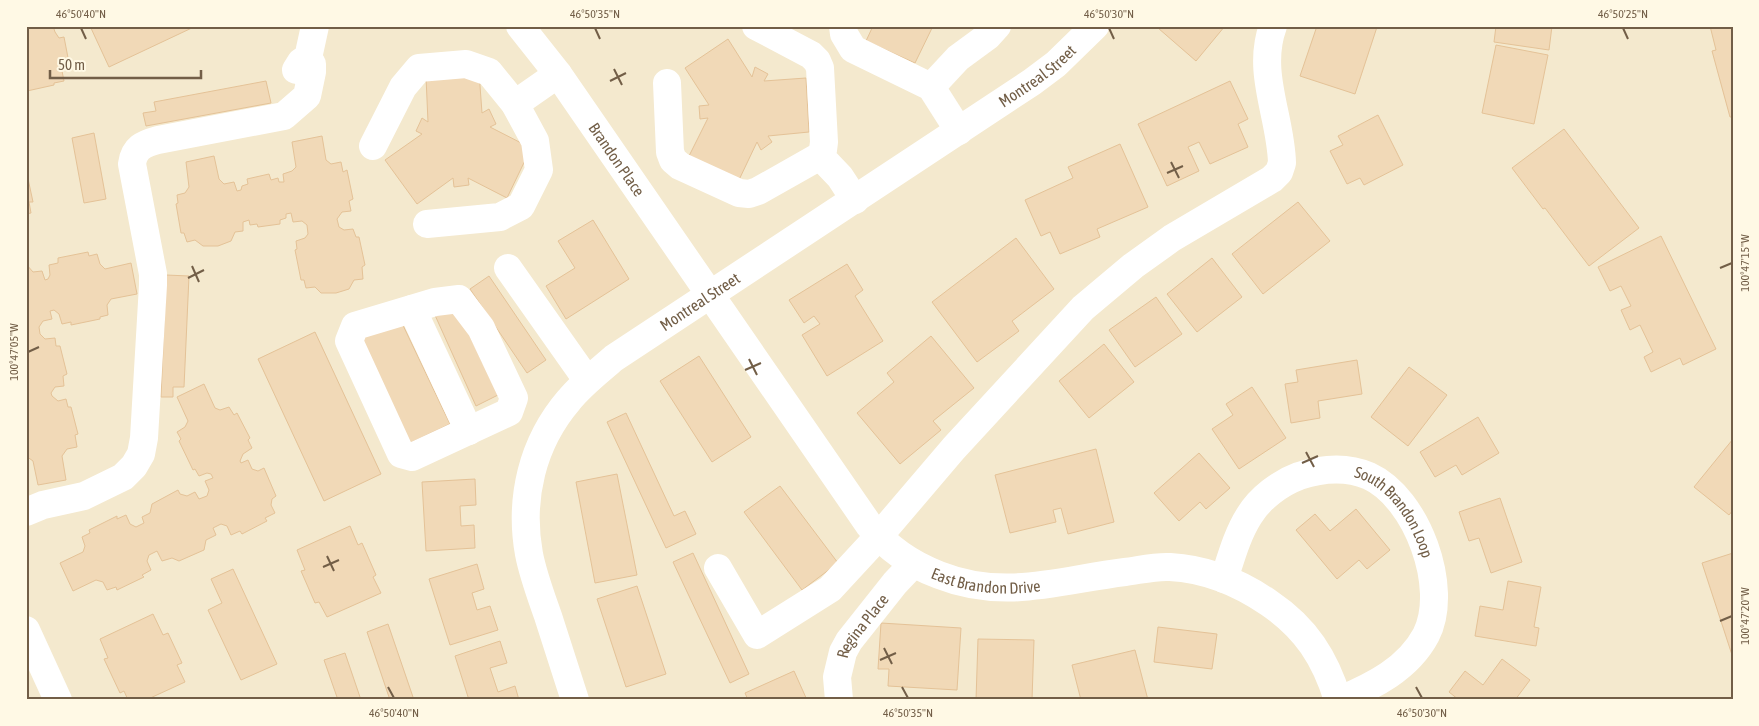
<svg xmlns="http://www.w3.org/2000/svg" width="1759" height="726" font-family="'Asap Condensed',sans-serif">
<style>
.residential{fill:#f4e9ce}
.building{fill:#f1d9b7;stroke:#e4c297}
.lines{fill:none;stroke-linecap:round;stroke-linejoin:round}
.minor{stroke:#fff;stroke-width:28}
.ticks{fill:none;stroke:#725e47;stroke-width:2}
.labels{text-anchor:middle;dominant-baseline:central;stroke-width:4;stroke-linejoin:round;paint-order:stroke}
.street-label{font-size:16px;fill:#725e47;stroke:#fff9e5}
.neatline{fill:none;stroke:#725e47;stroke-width:2}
.ticks-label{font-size:12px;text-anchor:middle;fill:#725e47}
</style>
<rect width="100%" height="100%" fill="#fcf6df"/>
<rect class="residential" x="26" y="26" width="1707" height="674"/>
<g class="building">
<polygon points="26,26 53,26 55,32 59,38 64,37 69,63 66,63 62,71 64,81 54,83 54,85 27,91"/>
<polygon points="90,26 196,26 109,67"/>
<polygon points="873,26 933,26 915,63 866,41"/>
<polygon points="1160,26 1225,26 1196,61 1158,28"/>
<polygon points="1317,26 1377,27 1355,94 1300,76"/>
<polygon points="1496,26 1552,26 1549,50 1494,42"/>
<polygon points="1710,26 1733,26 1733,117 1730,117 1712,51 1716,50"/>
<polygon points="728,39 752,77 755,67 768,74 764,81 806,78 809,132 768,136 772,142 761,150 757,142 738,182 688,158 708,118 700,119 699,106 709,105 685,68"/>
<polygon points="1496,45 1548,55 1534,124 1482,113"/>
<polygon points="479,72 482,113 489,109 496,124 490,127 531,148 507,198 468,178 469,185 454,187 453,178 417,204 385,160 422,134 416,131 422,118 428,122 426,77"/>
<polygon points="266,81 271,103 146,126 143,113 156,111 154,102"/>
<polygon points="1230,81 1248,119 1238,124 1248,147 1210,164 1199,142 1188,147 1199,171 1167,186 1138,124"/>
<polygon points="1378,115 1403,165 1364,185 1360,178 1347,184 1330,151 1343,145 1338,136"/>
<polygon points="1564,129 1639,228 1589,266 1545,208 1543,209 1512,168"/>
<polygon points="94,133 106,199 84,203 72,138"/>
<polygon points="322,136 326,160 331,164 341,162 343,172 347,170 353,199 349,201 351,211 342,212 337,219 339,227 344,230 353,229 356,237 359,237 365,265 362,267 363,279 354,280 349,289 336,293 321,293 315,287 306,288 304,280 301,280 295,250 297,249 296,241 305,238 308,234 307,225 302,221 293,222 291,213 286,214 286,218 280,220 280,224 258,227 257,224 250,225 249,220 243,222 243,231 235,232 231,241 218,246 203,246 195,240 187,242 184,233 181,233 176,204 178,203 177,195 185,193 189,187 186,162 214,156 219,179 224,184 234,182 237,191 241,190 242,186 248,184 247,179 269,174 271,180 278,178 279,182 284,182 283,174 292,171 296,167 292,142"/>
<polygon points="1120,144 1148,207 1097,229 1100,237 1060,254 1050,232 1041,236 1025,200 1073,178 1068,167"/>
<polygon points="27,174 33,202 29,202 31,213 26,214"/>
<polygon points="1298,202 1330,241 1263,294 1232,254"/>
<polygon points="593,220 629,279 566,319 546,286 575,268 558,241"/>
<polygon points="1661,236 1716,349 1683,365 1680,358 1651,372 1644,357 1653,352 1640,325 1630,330 1621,310 1631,306 1621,286 1610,291 1598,267"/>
<polygon points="1016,238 1054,289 1012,321 1019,331 977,362 932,302"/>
<polygon points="88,252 89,256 97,254 100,264 105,269 131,263 137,294 111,299 107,305 108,315 100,317 100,319 71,325 71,322 62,324 59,314 54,310 50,311 52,319 43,321 39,327 40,334 45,339 55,338 56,346 60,346 67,374 63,376 64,386 55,387 51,393 52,396 58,401 66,399 68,407 71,407 78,434 75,435 77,447 67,449 62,456 66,480 38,485 33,461 26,456 26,264 33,272 42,271 45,280 48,279 50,275 49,265 58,263 58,258"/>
<polygon points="1212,258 1242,297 1197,332 1167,294"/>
<polygon points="847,264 863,290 855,296 883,341 827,376 802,335 820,324 814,316 804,323 789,300"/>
<polygon points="166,275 189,276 184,387 173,387 173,397 161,397"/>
<polygon points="489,276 546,360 527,373 470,289"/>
<polygon points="1156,297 1182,334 1135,367 1109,330"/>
<polygon points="455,304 498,395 476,406 434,313"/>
<polygon points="400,319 450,424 410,443 360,337"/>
<polygon points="315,332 381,474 324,501 258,359"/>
<polygon points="931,336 974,388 933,421 941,430 900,464 857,413 894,382 887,373"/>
<polygon points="1104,344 1134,382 1089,418 1059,381"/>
<polygon points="699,356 751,437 712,462 660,381"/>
<polygon points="1357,360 1362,394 1318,401 1320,418 1291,423 1285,384 1298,382 1296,370"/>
<polygon points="1409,367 1447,395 1408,446 1371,417"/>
<polygon points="204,384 215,408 220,410 229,407 234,415 237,413 250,438 248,440 252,448 243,454 240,461 241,463 248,460 252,469 258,471 264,468 276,496 272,499 271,505 275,513 265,518 267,521 242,534 240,531 231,535 227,526 221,524 213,528 216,535 206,540 204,550 179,561 172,558 162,561 157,551 149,555 147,561 151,570 142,575 144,577 117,590 116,587 107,590 103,582 96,580 73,591 60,563 83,552 85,546 82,537 90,533 89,530 117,516 117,519 126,515 130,524 136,527 144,523 142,517 150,513 152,504 178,490 180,494 187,496 195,492 199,499 207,496 209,490 205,481 213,478 211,474 207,473 199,476 195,469 193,470 179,441 181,439 177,432 185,427 188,421 177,397"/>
<polygon points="1252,387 1286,438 1239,469 1212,429 1233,415 1226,404"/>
<polygon points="626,413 674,516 685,511 696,534 666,548 607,422"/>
<polygon points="1478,417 1499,453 1462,475 1456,465 1435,477 1420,452"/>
<polygon points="1733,439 1733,510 1729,515 1694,487"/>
<polygon points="1096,449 1114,522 1068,534 1061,508 1053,510 1056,522 1010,533 995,475"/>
<polygon points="1199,453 1230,488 1206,509 1200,502 1179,521 1154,493"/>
<polygon points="617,474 637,575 595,583 576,482"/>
<polygon points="475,479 476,505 460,506 461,526 474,525 475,548 426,551 422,482"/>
<polygon points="780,486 838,563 802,590 744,512"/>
<polygon points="1500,498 1522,562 1491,573 1479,538 1469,541 1459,512"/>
<polygon points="1356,509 1390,550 1367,569 1359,560 1337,579 1296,530 1315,514 1330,531"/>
<polygon points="350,526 358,545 362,543 376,575 373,577 381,593 327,617 319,602 315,603 301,571 305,570 297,550"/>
<polygon points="693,553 749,674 730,683 673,562"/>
<polygon points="1733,553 1733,658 1702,563"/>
<polygon points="477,564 484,589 472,593 477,610 490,606 498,630 450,645 429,579"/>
<polygon points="233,569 277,664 241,680 208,610 222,603 211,579"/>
<polygon points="1508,581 1541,587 1534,627 1539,628 1536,646 1475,636 1480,606 1503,610"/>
<polygon points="637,586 666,674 626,687 597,599"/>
<polygon points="153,614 163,635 168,633 182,663 177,665 185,682 146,700 128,700 124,691 120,693 104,659 108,658 100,639"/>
<polygon points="881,623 961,628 957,690 888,686 889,669 878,669"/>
<polygon points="388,624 414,700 390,700 367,632"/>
<polygon points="1158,627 1217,634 1212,669 1154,662"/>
<polygon points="978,639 1034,640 1032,700 976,700"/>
<polygon points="500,641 507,663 490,668 498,692 515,686 519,700 469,700 455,656"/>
<polygon points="1135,650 1148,700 1081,700 1072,665"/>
<polygon points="345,653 361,700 338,700 324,660"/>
<polygon points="1502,659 1530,680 1515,700 1459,700 1449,692 1465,671 1483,685"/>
<polygon points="794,671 807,700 748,700 745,693"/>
</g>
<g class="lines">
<g class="minor">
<path id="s1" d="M520 26 558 74 869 525C888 549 910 564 939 575 1005 601 1059 580 1125 572 1140 570 1156 566 1170 567 1206 569 1240 583 1269 603 1306 628 1325 658 1338 700"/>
<polyline points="756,26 811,55 817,61 820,68 824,142 823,150 820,156 840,177 855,200"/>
<polyline points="843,26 844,34 853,49 931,87 959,131"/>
<polyline points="296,70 301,62 308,58 315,26"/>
<polyline points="667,83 670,152 673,160 680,166 739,193 749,194 758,191 820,156"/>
<polyline points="931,87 958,58 988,36 997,26"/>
<polyline points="515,104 558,74"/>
<polyline points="373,146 403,87 419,68 466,64 489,72 515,104 535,141 539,170 521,206 500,217 427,224"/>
<polyline points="508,268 587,380"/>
<polygon points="459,299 481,328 514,398 509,412 412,457 401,454 349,341 355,326 435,302"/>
<polyline points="412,309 469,431"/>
<path d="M26 512 43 505 84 496 123 477 134 466 141 454 144 438 153 285V274L132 164C134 148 143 144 158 140L284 116 307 96 312 72V64L308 58"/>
<path d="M718 568 757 635 830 589 879 536 954 448 1083 308 1133 266 1172 238 1272 179 1279 172 1282 163C1281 117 1256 72 1273 26"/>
<path id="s2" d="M1224 579C1231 558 1237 535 1249 516 1260 498 1280 483 1299 476 1323 468 1346 466 1369 476 1417 498 1450 588 1426 635 1408 669 1373 686 1340 700"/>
<polyline points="26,630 58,700"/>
<path id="s3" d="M575 700C566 672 557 644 548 616 541 596 533 575 529 554 519 499 532 443 569 400 582 384 598 372 614 358L1032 82 1056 64 1095 26"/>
<path id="s4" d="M839 700 837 677 843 652 849 641 895 583 913 564"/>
</g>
</g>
<path class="ticks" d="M81 28 86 39M595 28 600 39M1109 28 1114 39M1623 28 1628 39M614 69 622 85M610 81 626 73M1171 162 1179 178M1167 173 1183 166M192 266 199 282M1720 268 1732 263M188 278 204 270M28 352 39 347M749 359 757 375M745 370 761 363M1306 452 1314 467M1302 463 1318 456M327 556 334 571M323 567 339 560M1720 621 1732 616M884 648 892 664M880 660 896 653M388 687 394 698M902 687 908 698M1416 687 1422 698"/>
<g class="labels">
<g class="street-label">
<text stroke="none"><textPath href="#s3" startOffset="888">Montreal Street</textPath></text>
<text stroke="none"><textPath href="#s1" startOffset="165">Brandon Place</textPath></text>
<text stroke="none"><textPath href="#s3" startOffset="482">Montreal Street</textPath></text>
<text stroke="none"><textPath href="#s2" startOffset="249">South Brandon Loop</textPath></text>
<text stroke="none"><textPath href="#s1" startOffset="744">East Brandon Drive</textPath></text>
<text stroke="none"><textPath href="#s4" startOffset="81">Regina Place</textPath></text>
</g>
</g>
<rect width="1759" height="726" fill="none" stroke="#fff9e5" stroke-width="55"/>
<path d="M50 70v8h151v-8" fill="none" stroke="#725e47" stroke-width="2.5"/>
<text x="58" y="70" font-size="15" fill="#725e47" stroke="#fff9e5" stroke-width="4" paint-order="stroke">50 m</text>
<rect x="28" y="28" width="1704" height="670" class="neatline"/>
<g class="ticks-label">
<text x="81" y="18">46°50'40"N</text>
<text x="595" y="18">46°50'35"N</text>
<text x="1109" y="18">46°50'30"N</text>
<text x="1623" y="18">46°50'25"N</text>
<text transform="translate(1745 263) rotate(-90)" y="4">100°47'15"W</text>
<text transform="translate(14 352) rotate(-90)" y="4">100°47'05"W</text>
<text transform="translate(1745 616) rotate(-90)" y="4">100°47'20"W</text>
<text x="394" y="717">46°50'40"N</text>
<text x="908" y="717">46°50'35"N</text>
<text x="1422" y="717">46°50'30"N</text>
</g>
</svg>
